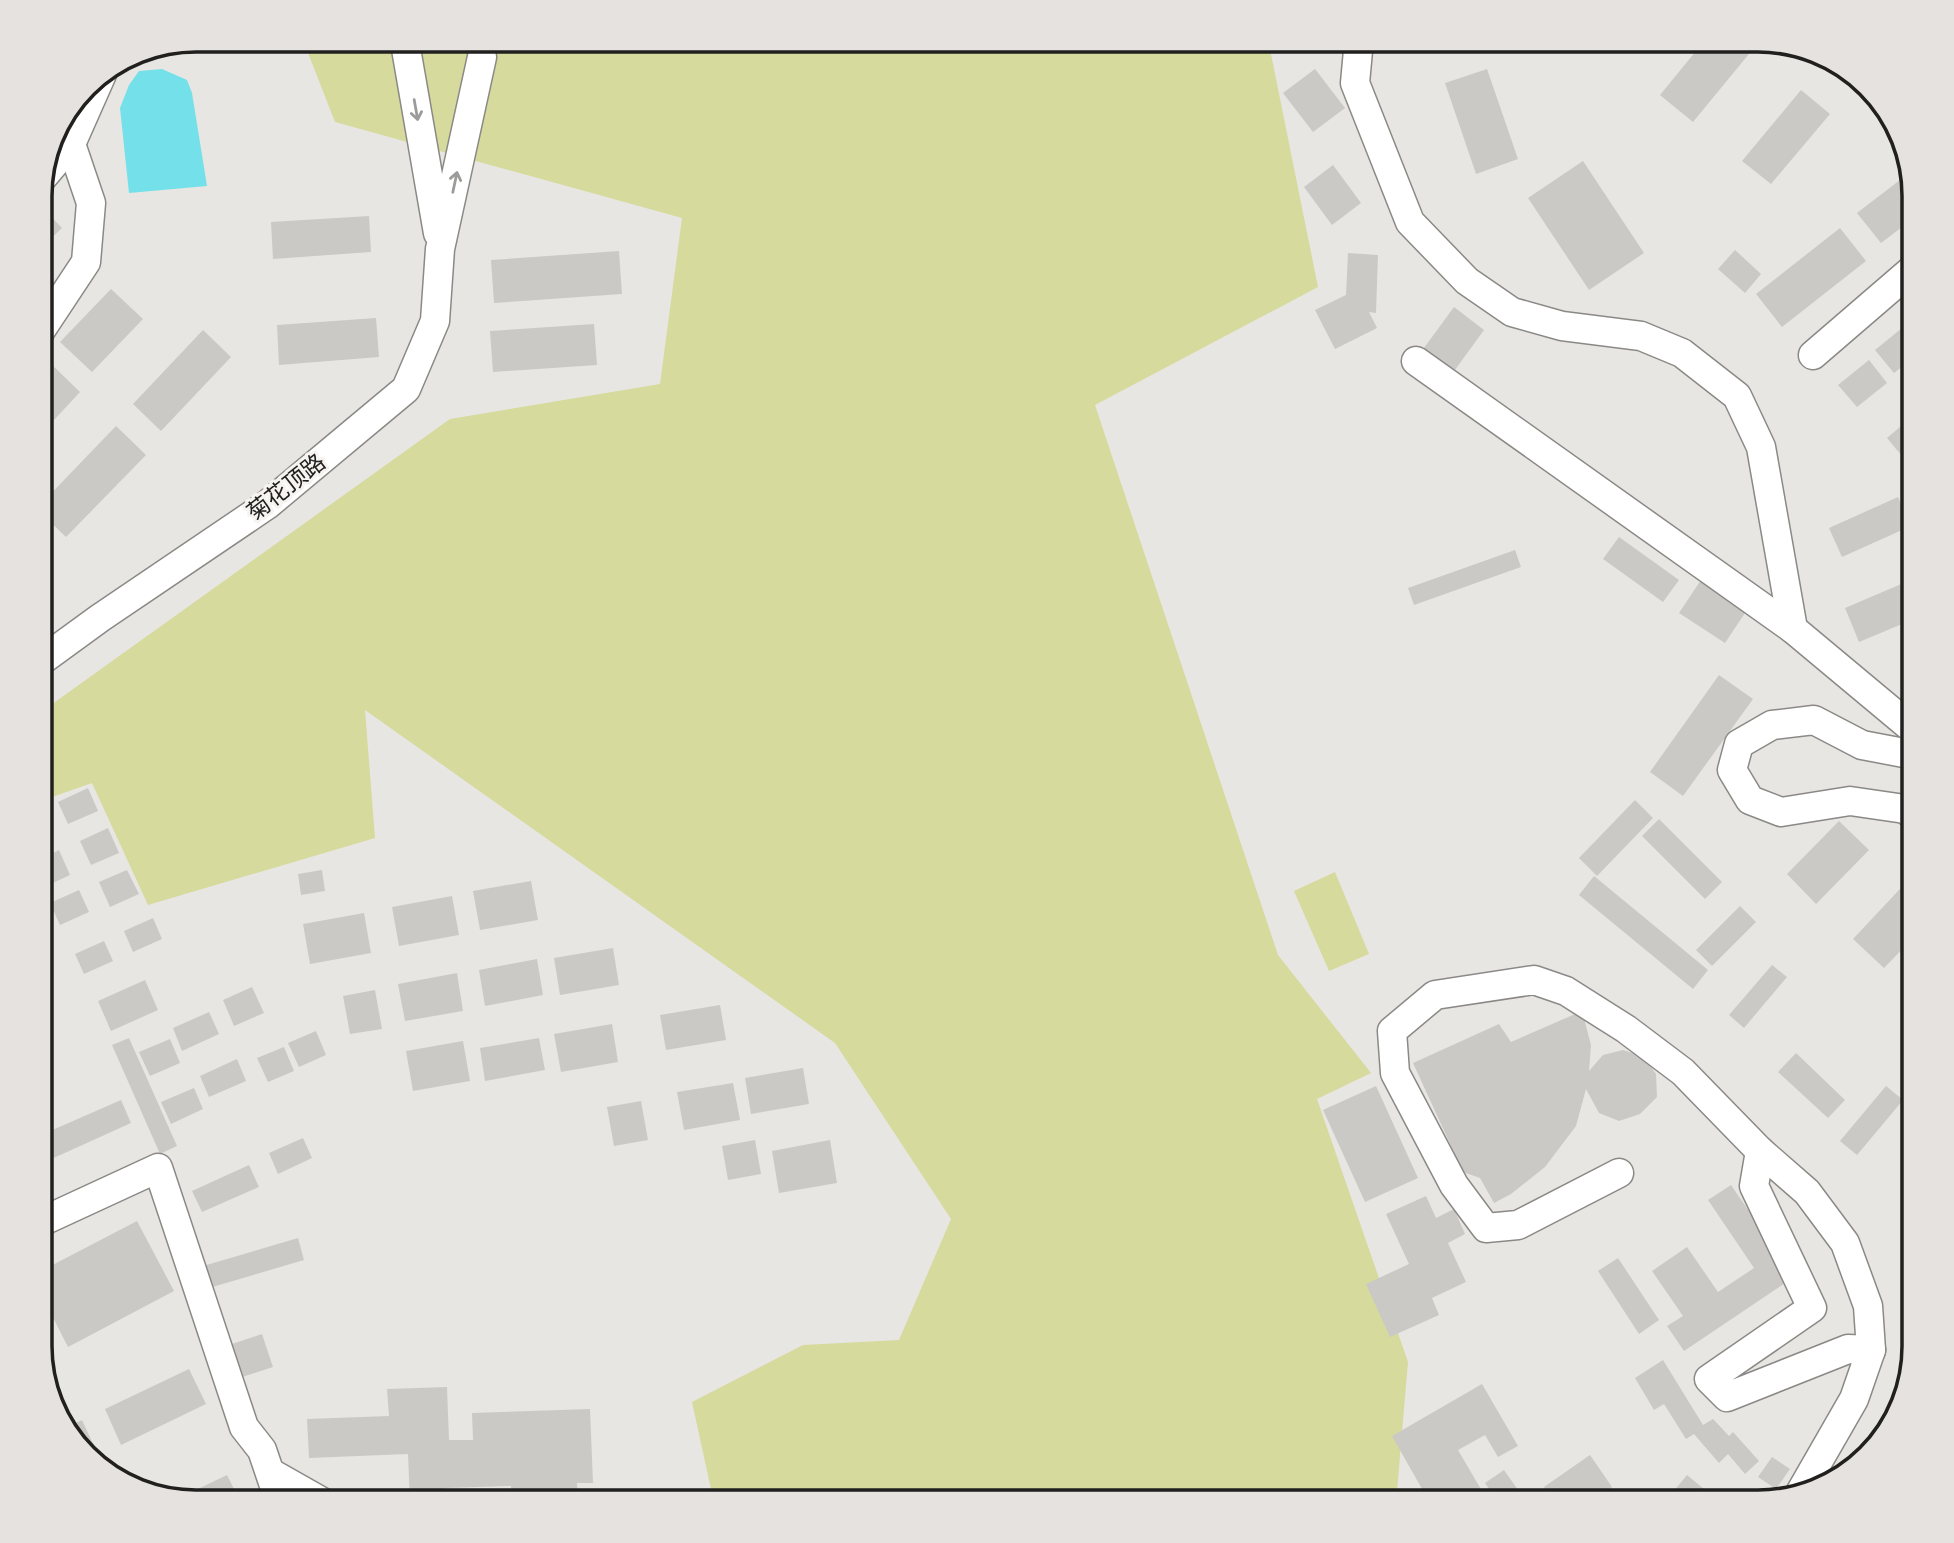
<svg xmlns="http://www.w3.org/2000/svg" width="1954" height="1543" font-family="'Zilla Slab','Noto Sans SC',serif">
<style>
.green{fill:#d6da9c}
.water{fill:#74e0e9}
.building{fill:#cbc9c6}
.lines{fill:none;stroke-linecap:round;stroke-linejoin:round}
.minor-casing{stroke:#8b8986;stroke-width:31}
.minor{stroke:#fff;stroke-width:28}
.oneway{stroke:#9b9b9a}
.labels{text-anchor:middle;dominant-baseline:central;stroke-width:6;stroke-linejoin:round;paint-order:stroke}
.street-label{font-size:23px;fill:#21201f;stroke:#f6f3f0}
.rim{fill:none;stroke:#21201f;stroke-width:3.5}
</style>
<rect width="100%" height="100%" fill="#e8e6e3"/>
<g class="green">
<polygon points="303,40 1264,40 1269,44 1318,287 1095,405 1278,955 1371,1073 1317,1099 1408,1362 1396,1503 714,1503 692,1402 803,1345 899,1340 951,1219 835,1043 365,710 375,838 148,905 92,783 41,801 41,712 450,419 660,384 682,218 335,122"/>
<polygon points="1335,872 1369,954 1329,971 1294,891"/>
</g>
<polygon class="water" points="162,69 187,80 192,93 207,186 129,193 120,108 129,85 139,71"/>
<g class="building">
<polygon points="1705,40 1742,40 1753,49 1693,122 1660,95"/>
<polygon points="1315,69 1345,108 1313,132 1283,93"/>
<polygon points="1487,69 1518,159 1476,174 1445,83"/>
<polygon points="1801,90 1830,114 1771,184 1742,161"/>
<polygon points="1583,161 1644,253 1589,290 1528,198"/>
<polygon points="1333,165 1361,203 1332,225 1304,187"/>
<polygon points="1900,180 1914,197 1914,218 1881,243 1857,213"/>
<polygon points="42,207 62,228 41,248 41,208"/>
<polygon points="369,216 371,252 273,259 271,222"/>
<polygon points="1840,228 1866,261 1782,327 1756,294"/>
<polygon points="1735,250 1761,274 1745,293 1718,269"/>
<polygon points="619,251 622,294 494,303 491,260"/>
<polygon points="1348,253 1378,255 1376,313 1369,312 1377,328 1335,349 1315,310 1346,295"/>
<polygon points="111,289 143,319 92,372 60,342"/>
<polygon points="1454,307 1484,330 1452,374 1421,352"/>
<polygon points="376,318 379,357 279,365 277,325"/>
<polygon points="594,324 597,365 493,372 490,331"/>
<polygon points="1907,324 1914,332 1914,357 1894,373 1875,350"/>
<polygon points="203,330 231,357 161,431 133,404"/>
<polygon points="1869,360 1887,383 1857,407 1838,385"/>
<polygon points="49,362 80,392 41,434 41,371"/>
<polygon points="1914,415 1914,457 1907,462 1887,438"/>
<polygon points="116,426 146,455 66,537 41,513 41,504"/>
<polygon points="1898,497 1911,526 1842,557 1829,528"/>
<polygon points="1619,537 1679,580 1663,602 1603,559"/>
<polygon points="41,548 52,558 41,570"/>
<polygon points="1515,550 1521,567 1414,605 1408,588"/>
<polygon points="1913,579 1914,619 1859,642 1845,608"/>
<polygon points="1701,580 1747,610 1725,643 1679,613"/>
<polygon points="1719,675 1753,699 1683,796 1650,772"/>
<polygon points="88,788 98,811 68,824 58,802"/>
<polygon points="1635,800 1653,818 1597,876 1579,858"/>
<polygon points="41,810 51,832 41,836"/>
<polygon points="1659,819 1722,882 1705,899 1642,836"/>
<polygon points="1839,821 1869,850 1816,904 1787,874"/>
<polygon points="108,828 119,853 91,865 80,841"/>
<polygon points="59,850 70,875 42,888 41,859"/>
<polygon points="127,870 139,894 110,907 99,882"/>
<polygon points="322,870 325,891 301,895 298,874"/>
<polygon points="1914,874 1914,937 1884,968 1853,939"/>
<polygon points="1594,876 1708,970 1693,989 1579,895"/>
<polygon points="531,881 538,920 480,930 473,891"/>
<polygon points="79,890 89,912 60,925 50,903"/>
<polygon points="452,896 459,935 399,946 392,907"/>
<polygon points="1740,906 1756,922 1712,966 1696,950"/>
<polygon points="364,913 371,953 310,964 303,924"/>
<polygon points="153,918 162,939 133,952 124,931"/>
<polygon points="104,941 113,961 84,974 75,954"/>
<polygon points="613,948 619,985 560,995 554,958"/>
<polygon points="537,959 543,995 485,1006 479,970"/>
<polygon points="1772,965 1787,977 1744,1028 1729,1015"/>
<polygon points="457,973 463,1011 405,1021 398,984"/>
<polygon points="145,980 158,1010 111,1031 98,1001"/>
<polygon points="252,987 264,1013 234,1026 223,1000"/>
<polygon points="375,990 382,1029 350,1034 343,996"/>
<polygon points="720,1005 726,1040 666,1050 660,1015"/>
<polygon points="1582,1011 1591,1045 1589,1071 1603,1055 1623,1050 1644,1057 1656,1074 1657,1097 1640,1114 1619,1121 1599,1113 1586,1089 1576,1126 1545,1167 1511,1194 1494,1203 1480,1178 1463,1172 1413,1063 1499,1024 1511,1042"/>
<polygon points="209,1012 219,1034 182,1051 173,1028"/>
<polygon points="612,1024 618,1062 561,1072 554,1034"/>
<polygon points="316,1031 326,1055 299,1067 288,1043"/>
<polygon points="129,1038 177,1146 160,1154 112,1045"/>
<polygon points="539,1038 545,1070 485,1081 480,1048"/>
<polygon points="170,1039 180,1063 150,1076 139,1052"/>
<polygon points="463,1041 470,1081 413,1091 406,1051"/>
<polygon points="284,1047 294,1071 268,1082 257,1058"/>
<polygon points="1796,1053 1845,1100 1828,1118 1778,1072"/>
<polygon points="237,1059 246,1081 209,1097 200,1076"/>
<polygon points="803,1068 809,1104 751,1114 745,1078"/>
<polygon points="733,1083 740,1120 684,1130 677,1092"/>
<polygon points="1376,1086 1418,1178 1365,1202 1323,1110"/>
<polygon points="1886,1086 1903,1100 1857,1155 1840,1141"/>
<polygon points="194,1088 203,1109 171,1124 161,1102"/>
<polygon points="121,1100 131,1123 47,1161 41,1147 41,1135"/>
<polygon points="641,1101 648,1140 614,1146 607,1107"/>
<polygon points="303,1138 312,1158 278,1174 269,1153"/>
<polygon points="755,1140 761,1174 728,1180 722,1146"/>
<polygon points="830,1140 837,1183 779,1193 772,1151"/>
<polygon points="249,1165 259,1187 202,1212 192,1191"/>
<polygon points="1731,1185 1794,1277 1684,1351 1667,1326 1683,1316 1652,1271 1687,1247 1718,1292 1754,1268 1708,1200"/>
<polygon points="1426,1196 1436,1218 1454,1209 1465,1234 1448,1243 1466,1282 1432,1298 1439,1315 1390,1337 1366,1284 1409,1264 1386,1214"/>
<polygon points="137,1221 174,1291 68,1347 41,1294 41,1271"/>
<polygon points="1914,1223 1914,1281 1913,1282 1901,1226"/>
<polygon points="298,1238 304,1260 209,1288 203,1266"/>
<polygon points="1618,1258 1659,1320 1639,1334 1598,1271"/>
<polygon points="262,1334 273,1367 236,1379 226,1346"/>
<polygon points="1663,1360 1703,1425 1713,1419 1729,1436 1733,1432 1759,1461 1745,1474 1728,1454 1719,1463 1694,1434 1686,1439 1664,1404 1654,1410 1635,1378"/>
<polygon points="189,1369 206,1404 121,1445 105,1409"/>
<polygon points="1482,1384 1518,1446 1498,1457 1485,1435 1458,1450 1489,1503 1430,1503 1392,1436"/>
<polygon points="447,1387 449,1440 473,1440 472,1413 590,1409 593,1483 577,1483 578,1497 511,1499 511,1486 445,1488 446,1503 410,1503 408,1454 309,1458 307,1419 389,1416 387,1389"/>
<polygon points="82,1420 101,1461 94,1464 66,1428"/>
<polygon points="1590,1455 1612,1487 1589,1503 1556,1503 1544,1487"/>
<polygon points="1772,1457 1790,1469 1776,1489 1758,1477"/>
<polygon points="1504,1470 1518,1490 1498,1502 1485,1483"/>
<polygon points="227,1475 241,1503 196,1503 177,1499"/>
<polygon points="1687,1475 1716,1499 1713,1503 1664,1503"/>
<polygon points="1536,1496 1541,1503 1526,1503"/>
</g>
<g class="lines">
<g class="minor-casing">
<g id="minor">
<polyline points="1359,40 1355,83 1410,222 1467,281 1512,312 1562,326 1641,336 1682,353 1737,396 1761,447 1793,629"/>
<polyline points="405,43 438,233"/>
<polyline points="43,177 71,144 102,74"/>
<polyline points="41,330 86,262 91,203 71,144"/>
<polyline points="1813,355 1914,268"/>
<polyline points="1416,361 1793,629 1914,730"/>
<polyline points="41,661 100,618 267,505 406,389 435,321 440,249 482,57"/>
<polyline points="1914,816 1905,809 1850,801 1781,812 1750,800 1732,770 1739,744 1772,725 1814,720 1862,745 1904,753 1914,746"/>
<polyline points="1760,1151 1754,1186 1812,1308 1709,1379 1727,1397 1848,1349 1871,1350"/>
<polyline points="1619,1173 1518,1225 1486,1228 1454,1185 1395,1073 1392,1031 1435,995 1534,980 1566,991 1626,1029 1683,1072 1760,1151 1807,1192 1845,1243 1868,1306 1871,1350 1854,1399 1800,1493"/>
<polyline points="41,1222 158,1168 244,1427 262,1450 280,1503"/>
<polyline points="271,1473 324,1503"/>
</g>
</g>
<use href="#minor" class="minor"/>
</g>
<defs><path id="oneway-shaft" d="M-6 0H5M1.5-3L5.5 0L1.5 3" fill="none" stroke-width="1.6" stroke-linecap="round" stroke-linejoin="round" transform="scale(1.75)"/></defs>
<g class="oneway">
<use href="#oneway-shaft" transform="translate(416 110) rotate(80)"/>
<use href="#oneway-shaft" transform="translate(455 182) rotate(-78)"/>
</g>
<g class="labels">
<g class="street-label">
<text transform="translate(286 487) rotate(-38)">菊花顶路</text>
</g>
</g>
<path d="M0 0H1954V1543H0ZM196 52H1758A144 144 0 0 1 1902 196V1346A144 144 0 0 1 1758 1490H196A144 144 0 0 1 52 1346V196A144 144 0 0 1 196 52Z" fill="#e5e2df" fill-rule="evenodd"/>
<path class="rim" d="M196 52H1758A144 144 0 0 1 1902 196V1346A144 144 0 0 1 1758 1490H196A144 144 0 0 1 52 1346V196A144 144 0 0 1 196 52Z"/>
</svg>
